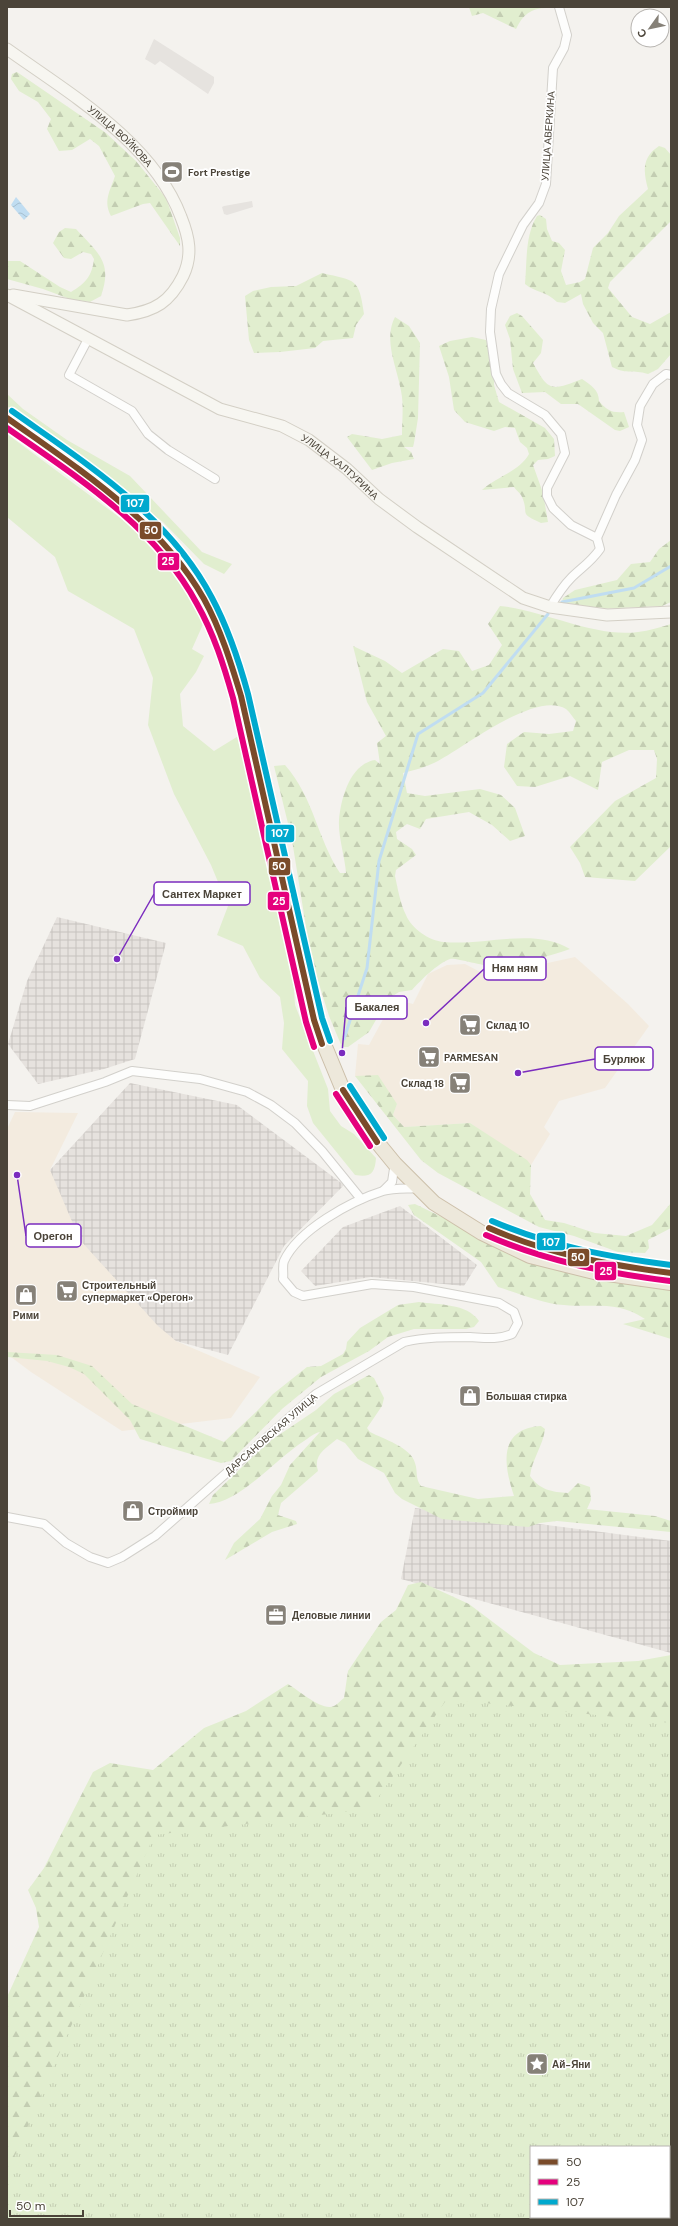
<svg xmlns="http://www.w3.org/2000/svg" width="678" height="2226" font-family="'DM Sans',sans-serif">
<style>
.commercial{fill:#f3ebdf}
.industrial{fill:url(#industrial-grid)}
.grass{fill:#e1eecf}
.forest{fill:url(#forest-firs)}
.park{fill:url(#park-tufts);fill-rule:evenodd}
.parking{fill:#e6e3df}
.water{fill:url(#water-waves)}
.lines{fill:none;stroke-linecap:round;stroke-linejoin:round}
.stream{stroke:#c0ddf1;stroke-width:3}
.street-casing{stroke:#d2d0cb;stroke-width:10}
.secondary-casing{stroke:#d3cfc5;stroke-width:13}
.highway-casing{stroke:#ccbfa9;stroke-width:16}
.street{stroke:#fdfdfc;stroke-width:8}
.secondary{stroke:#f7f6f1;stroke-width:11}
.highway{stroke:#ede8db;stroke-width:14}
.bus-1-casing{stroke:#fff;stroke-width:9}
.bus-2-casing{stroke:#fff;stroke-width:9}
.bus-3-casing{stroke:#fff;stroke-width:9}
.bus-1{stroke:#7a4b2a;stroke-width:6}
.bus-2{stroke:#e5007d;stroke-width:6}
.bus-3{stroke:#00a9ce;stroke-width:6}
.labels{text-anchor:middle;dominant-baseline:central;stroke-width:3.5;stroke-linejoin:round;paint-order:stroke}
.street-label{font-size:10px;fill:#4b4439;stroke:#fff}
.poi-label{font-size:10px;font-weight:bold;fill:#4b4439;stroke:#fff;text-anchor:start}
.leader{fill:none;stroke:#7b2cbf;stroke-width:1.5}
.callout-dot{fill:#7b2cbf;stroke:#fff;stroke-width:1.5}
.callout{fill:#fff;stroke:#7b2cbf;stroke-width:1.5}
.callout-label{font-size:11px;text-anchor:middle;font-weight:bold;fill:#4b4439}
.line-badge{stroke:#fff;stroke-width:1.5}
.badge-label{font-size:11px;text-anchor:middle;font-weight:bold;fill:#fff}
</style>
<defs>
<pattern id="industrial-grid" width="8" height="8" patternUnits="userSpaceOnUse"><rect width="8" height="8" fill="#e6e2de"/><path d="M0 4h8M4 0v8" fill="none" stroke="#c7c3bf"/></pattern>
<pattern id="forest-firs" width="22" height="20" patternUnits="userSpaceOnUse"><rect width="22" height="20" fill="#e1eecf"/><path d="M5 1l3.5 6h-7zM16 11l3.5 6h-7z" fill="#c3cdb2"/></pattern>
<pattern id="park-tufts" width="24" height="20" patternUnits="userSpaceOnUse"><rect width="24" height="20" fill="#e1eecf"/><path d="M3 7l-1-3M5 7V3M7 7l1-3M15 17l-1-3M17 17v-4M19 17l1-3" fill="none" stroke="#c3cdb2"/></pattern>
<pattern id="water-waves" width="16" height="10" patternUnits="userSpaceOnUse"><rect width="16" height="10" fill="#c0ddf1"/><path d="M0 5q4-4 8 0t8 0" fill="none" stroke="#a6bfcf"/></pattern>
</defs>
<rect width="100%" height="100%" fill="#f4f2ee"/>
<g class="commercial">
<polygon points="575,957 628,1004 649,1026 605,1088 559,1101 544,1127 550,1134 531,1165 470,1123 404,1127 393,1115 397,1104 355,1076 358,1044 369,1045 394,999 413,1004 428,974 447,965 465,964 488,976"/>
<polygon points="15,1112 78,1113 50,1170 176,1341 260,1377 231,1418 122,1431 31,1372 7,1354 7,1129"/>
</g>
<g class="industrial">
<polygon points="57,917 166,943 135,1059 104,1069 38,1084 8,1044 27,981"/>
<polygon points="130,1083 237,1105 344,1185 284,1246 228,1355 176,1341 158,1326 80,1240 50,1170"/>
<polygon points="400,1206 477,1265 464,1286 371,1277 315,1286 301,1271 343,1227"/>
<polygon points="415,1508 671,1541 671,1653 401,1579"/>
</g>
<g class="grass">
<polygon points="7,394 23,409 67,440 130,476 202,552 232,564 224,574 204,564 163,522 7,406"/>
<path d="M7 434 123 520 173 567 204 622 192 649 204 656 196 672 180 694 183 726 214 751 240 735 267 842 292 960 295 1005 328 1089 330 1111 341 1126 354 1134 376 1158C375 1173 371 1178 355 1175L313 1123 307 1106 308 1081 282 1049 284 1023 280 997 260 978 243 946 217 935 228 906 211 865 174 794 148 725 153 678 134 629 68 591 55 557 7 517Z"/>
</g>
<g class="forest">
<path d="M469 7H549L550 8C532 7 523 14 516 29L483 13 472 16Z"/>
<path d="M17 72 106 133 136 161 166 198 180 238V246L150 203 143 204 111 216C103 201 110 191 115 176L99 146 90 139 72 150 59 151 47 129 51 119 38 102 19 91 11 79 12 74Z"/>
<path d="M659 146 665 148 671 155V221L610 282 608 288 632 317 650 324 671 312V354L658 369 648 374C632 369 628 375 612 367L603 333 593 323 583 304 581 294 565 303 557 302C546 291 536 293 525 284 527 262 525 235 537 216L540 215 546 219 547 229 552 241 559 243 565 250 561 271 566 285 580 282 585 279 593 248 608 233 619 216 648 189C643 171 642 157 659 146Z"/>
<path d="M65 228 76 229C98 253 113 262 101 296L90 302 70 299 43 289 7 279V261H20L60 287 71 292C86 283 92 276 94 259L91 254 83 252 71 259 64 258 53 243 59 232Z"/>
<path d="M322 273C356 281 359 278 364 314L356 325 353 338 323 341 315 348 280 352 254 353 249 340 245 296 253 291 271 287 296 286Z"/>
<path d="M517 313 522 316 543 340 541 353 533 363C549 392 551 391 582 379 591 385 599 390 599 401 607 411 613 413 624 412L629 427 620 431 615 430 578 404H561L545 392 522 393 513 369 510 339 505 325 510 316Z"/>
<path d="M395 317 409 326 420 343 418 418 414 443 413 447H404L411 452 414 459 392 463 372 470 347 437 352 434 382 439 402 435C402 421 404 405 401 391 397 367 383 340 395 317Z"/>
<path d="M472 337 486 340 494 354V385L499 402 545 428 554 439 555 456 548 459 538 460 533 465 543 493 548 522 541 523C517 512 530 515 522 497 521 494 516 490 514 487L482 490C497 476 519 472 529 454L527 448 520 442 515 428 505 427 494 431 465 422 454 410 449 377 439 346 450 341Z"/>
<polygon points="671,540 671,602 662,606 597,609 562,602 563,598 575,590 617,580 631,564 650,562 659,549"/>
<path d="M500 606C543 610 595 638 638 632 649 631 660 627 671 624V846L635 881 585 877 580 863 570 847 615 801 656 778 657 759 654 750H629L602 762 598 790 570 776 535 787 517 786 504 767 507 744 524 732 549 734 573 731 576 721C573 718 570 712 566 709 536 690 465 747 438 761 427 767 415 770 403 773L407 793 425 796 480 789 501 795 515 808 525 836 510 841 492 825 469 812 426 819 420 829 407 824 396 832 397 839 412 849 416 855 396 870 395 876C398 889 400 903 406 915 411 928 429 941 444 942 484 946 534 927 570 949 549 956 514 967 492 966 482 966 454 957 450 959 437 964 421 980 412 990L399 992 388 999 369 1032 348 1047H342L329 1016 311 958 292 840 274 766 285 765C314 798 317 838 340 873H346C345 857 338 837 339 820 341 798 350 764 375 760L380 764 377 743 386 736 367 702 353 646 385 661 402 673 443 649 459 651 472 671 489 665 502 645 488 624Z"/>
<polygon points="378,1075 397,1104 393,1115 404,1127 470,1123 527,1160 531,1165 530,1194 545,1220 564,1223 595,1233 626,1236 652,1225 671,1203 671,1228 648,1240 649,1248 645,1253 618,1252 574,1236 539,1227 438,1173 421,1160 355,1076"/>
<path d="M415 1204 532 1261 671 1284V1339L623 1324 645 1319C617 1300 594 1308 564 1305 543 1304 518 1293 498 1287L481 1262 414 1215 408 1205Z"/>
<path d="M419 1302C438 1305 467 1303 479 1321L474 1327 466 1329H414L388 1337 369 1351 321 1377 282 1409 231 1461 221 1463 140 1439 130 1420 84 1374 69 1367 47 1361 8 1357 7 1352 57 1355 92 1366 132 1404 224 1442 257 1411 273 1394 307 1367 321 1366 343 1354 346 1349 347 1342 360 1328 398 1305Z"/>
<path d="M369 1375 374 1378 384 1398 382 1406 367 1428 370 1432C383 1439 411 1447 415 1463 418 1471 415 1479 421 1486L478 1499 514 1496C504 1466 497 1429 541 1426L545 1429C543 1446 532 1459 530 1476 540 1490 552 1492 568 1493L578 1483 590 1487 591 1500 587 1509 655 1516 671 1521V1532L557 1521 540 1523 528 1527 442 1519 402 1499 395 1493 384 1473 358 1459 345 1443 337 1439C325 1449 313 1455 318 1471L281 1503 278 1515 296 1521 297 1524 272 1532 225 1560 234 1543 260 1519 272 1496 281 1485 290 1465 320 1432C314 1433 309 1438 304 1441 277 1458 239 1503 209 1504L213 1495 267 1443 316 1410 334 1394Z"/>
<path d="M421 1582 469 1604 534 1653 560 1665 638 1661 671 1655V2219L669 2217V2147L540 2094 7 2219V1997L39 1927 36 1908 28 1890 44 1868 93 1772 110 1763 153 1770 204 1728 246 1711 288 1684C298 1690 323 1712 334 1706 338 1704 341 1700 344 1698L348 1671 381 1622 396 1610 408 1585Z"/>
</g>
<path class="park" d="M447 1699 671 1723V2219H7V2174L154 1835 370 1809ZM531 2147H669V2217H531Z"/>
<g class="parking">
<polygon points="154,39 214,77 214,83 208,94 160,61 155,65 145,59"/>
<polygon points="252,201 253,207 227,215 224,214 222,207 224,206"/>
</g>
<polygon class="water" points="16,197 30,214 24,220 11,205"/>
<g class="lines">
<g class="stream">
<polyline points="562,602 634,588 671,566"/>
<polyline points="344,1039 367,968 379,861 418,734 483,693 548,614"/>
</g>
<g class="street-casing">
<g id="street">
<polyline points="88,339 69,375 132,411 148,434 168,450 215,479"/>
<polyline points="597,538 616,495 635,460 642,440 637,425 640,406 653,384 666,374 671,375"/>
<path d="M550 607C556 597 562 587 571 578 581 568 591 562 600 549L597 538 571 525 553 508 547 496V488L565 453 561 434 545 415 508 393 501 384 496 374 490 332 491 309 499 274 523 225 539 203 546 184 553 68 564 48 567 35 559 7"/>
<polyline points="7,1105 30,1106 105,1082 132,1071 200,1079 247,1092 271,1105 295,1123 322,1151 361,1199"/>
<polyline points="384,1190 392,1182 395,1162"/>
<path d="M7 1517 44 1524 66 1543 90 1557 108 1563 122 1557 155 1536 316 1394 404 1342C425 1337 448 1337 470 1337 486 1338 497 1340 512 1334L518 1323 514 1312 499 1303 414 1287 372 1284 303 1296 294 1292 283 1279C284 1274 282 1266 284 1261 298 1230 351 1201 383 1191 394 1188 408 1189 419 1188"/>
</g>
</g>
<g class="secondary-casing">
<g id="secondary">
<path id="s1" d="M7 49C70 94 153 142 181 217 189 237 193 255 183 276 170 302 155 311 127 315L13 295"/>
<path id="s2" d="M7 295 220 409 282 426 309 440 347 469 379 499 417 527 523 598 550 607 607 615 671 612"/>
</g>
</g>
<g class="highway-casing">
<polyline id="highway" points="7,418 114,498 157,536 191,577 216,621 235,670 281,862 314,1020 343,1090 377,1142 395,1164 434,1203 482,1233 530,1256 594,1272 671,1283"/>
</g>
<use href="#street" class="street"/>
<use href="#secondary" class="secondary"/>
<use href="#highway" class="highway"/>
<g class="bus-1-casing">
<g id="bus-1">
<path d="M7 418C80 470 159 520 204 599 221 630 231 663 241 696L314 1020 322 1044"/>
<polyline points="343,1090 377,1142"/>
<path d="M489 1228C548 1254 608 1265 671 1273"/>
</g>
</g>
<g class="bus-2-casing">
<g id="bus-2">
<path d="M7 428C77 477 155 526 197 604 214 634 224 666 233 698L306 1022 314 1047"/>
<polyline points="336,1094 370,1146"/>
<path d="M486 1235C545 1261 606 1273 670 1281"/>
</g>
</g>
<g class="bus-3-casing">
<g id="bus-3">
<path d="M12 411C85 463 169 515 212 598 228 628 239 661 248 694L322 1018 330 1041"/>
<polyline points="350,1086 384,1138"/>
<path d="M492 1221C550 1246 609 1257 671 1265"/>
</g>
</g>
<use href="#bus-1" class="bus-1"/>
<use href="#bus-2" class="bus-2"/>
<use href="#bus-3" class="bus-3"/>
</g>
<defs>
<g id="stadium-square" transform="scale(1.15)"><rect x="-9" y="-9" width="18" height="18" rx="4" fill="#868178" stroke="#fff"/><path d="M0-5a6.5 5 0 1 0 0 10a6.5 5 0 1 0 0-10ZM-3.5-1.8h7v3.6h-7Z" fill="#fff"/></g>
<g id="supermarket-square" transform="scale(1.15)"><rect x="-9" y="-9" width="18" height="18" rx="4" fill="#868178" stroke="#fff"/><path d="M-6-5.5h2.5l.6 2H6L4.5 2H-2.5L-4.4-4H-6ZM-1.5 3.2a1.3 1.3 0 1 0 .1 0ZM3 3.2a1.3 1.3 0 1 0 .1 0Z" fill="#fff"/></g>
<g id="shop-square" transform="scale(1.15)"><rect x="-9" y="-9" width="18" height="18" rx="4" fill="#868178" stroke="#fff"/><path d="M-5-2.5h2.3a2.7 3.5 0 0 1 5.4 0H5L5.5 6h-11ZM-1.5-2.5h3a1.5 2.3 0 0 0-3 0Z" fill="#fff"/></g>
<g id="office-square" transform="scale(1.15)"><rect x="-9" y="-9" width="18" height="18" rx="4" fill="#868178" stroke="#fff"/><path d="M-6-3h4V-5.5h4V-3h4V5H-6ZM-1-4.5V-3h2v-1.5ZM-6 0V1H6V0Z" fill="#fff"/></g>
<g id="sight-square" transform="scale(1.15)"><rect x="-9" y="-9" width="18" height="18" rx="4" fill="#868178" stroke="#fff"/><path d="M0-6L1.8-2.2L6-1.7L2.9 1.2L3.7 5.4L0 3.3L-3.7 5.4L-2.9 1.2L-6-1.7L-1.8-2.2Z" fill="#fff"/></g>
</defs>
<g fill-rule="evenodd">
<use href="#stadium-square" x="172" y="172"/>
<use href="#supermarket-square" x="470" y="1025"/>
<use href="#supermarket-square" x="429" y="1057"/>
<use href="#supermarket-square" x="460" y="1083"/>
<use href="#supermarket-square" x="67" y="1291"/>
<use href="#shop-square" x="26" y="1295"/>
<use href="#shop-square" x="470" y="1396"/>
<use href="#shop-square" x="133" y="1511"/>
<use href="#office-square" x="276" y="1615"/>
<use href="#sight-square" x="537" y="2064"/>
</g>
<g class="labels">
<g class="street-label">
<text transform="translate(548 136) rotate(-86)">УЛИЦА АВЕРКИНА</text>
<text stroke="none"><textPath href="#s1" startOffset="143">УЛИЦА ВОЙКОВА</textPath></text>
<text stroke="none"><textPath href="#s2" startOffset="377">УЛИЦА ХАЛТУРИНА</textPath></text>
<text transform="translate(271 1434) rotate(-41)">ДАРСАНОВСКАЯ УЛИЦА</text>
</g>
<g class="poi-label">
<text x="188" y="172">Fort Prestige</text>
<text x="486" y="1025">Склад 10</text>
<text x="444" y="1057">PARMESAN</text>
<text x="444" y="1083" text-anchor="end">Склад 18</text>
<text x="82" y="1285">Строительный<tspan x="82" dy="12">супермаркет «Орегон»</tspan></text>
<text x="26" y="1315" text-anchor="middle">Рими</text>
<text x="486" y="1396">Большая стирка</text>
<text x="148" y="1511">Строймир</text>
<text x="292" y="1615">Деловые линии</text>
<text x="552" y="2064">Ай-Яни</text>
</g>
</g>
<path class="leader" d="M117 959L154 894M426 1023L484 969M342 1053L346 1007M518 1073L595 1059M17 1175L26 1236"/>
<g class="callout-dot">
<circle cx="117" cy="959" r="4"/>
<circle cx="426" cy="1023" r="4"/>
<circle cx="342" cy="1053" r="4"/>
<circle cx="518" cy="1073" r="4"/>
<circle cx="17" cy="1175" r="4"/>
</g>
<g class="callout">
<rect x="154" y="882" width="96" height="23" rx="4"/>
<rect x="484" y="957" width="62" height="23" rx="4"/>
<rect x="346" y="996" width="61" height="23" rx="4"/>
<rect x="595" y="1047" width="58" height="23" rx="4"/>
<rect x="26" y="1224" width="55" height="23" rx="4"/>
</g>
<g class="callout-label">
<text x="202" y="898">Сантех Маркет</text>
<text x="515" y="972">Ням ням</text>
<text x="377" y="1011">Бакалея</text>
<text x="624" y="1063">Бурлюк</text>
<text x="53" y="1240">Орегон</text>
</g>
<g class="line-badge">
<rect x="120" y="494" width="30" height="19" rx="4" fill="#00a9ce"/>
<rect x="139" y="521" width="23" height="19" rx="4" fill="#7a4b2a"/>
<rect x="157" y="552" width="23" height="19" rx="4" fill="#e5007d"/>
<rect x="265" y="824" width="30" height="19" rx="4" fill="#00a9ce"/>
<rect x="268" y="857" width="23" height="19" rx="4" fill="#7a4b2a"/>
<rect x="267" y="891" width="23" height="20" rx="4" fill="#e5007d"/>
<rect x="536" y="1232" width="30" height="19" rx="4" fill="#00a9ce"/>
<rect x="567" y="1248" width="23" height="19" rx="4" fill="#7a4b2a"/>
<rect x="594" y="1261" width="23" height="20" rx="4" fill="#e5007d"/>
</g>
<g class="badge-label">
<text x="135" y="507">107</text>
<text x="151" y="534">50</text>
<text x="168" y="565">25</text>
<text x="280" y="837">107</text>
<text x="279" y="870">50</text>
<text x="279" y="905">25</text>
<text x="551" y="1246">107</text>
<text x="578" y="1261">50</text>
<text x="606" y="1275">25</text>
</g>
<rect width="678" height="2226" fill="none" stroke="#4b4439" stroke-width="16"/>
<rect x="530" y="2146" width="140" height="72" fill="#ffffff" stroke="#b7b4b0"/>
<rect x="538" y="2159" width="20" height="6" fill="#7a4b2a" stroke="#b7b4b0"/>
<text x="566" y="2166" font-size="12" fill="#4b4439">50</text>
<rect x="538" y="2179" width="20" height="6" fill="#e5007d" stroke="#b7b4b0"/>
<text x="566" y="2186" font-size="12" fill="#4b4439">25</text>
<rect x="538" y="2199" width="20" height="6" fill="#00a9ce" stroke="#b7b4b0"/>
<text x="566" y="2206" font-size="12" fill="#4b4439">107</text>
<g transform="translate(650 28) rotate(237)"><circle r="19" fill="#ffffff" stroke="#b7b4b0"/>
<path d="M0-3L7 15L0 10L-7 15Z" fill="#868178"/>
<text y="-6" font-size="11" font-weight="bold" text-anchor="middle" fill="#4b4439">С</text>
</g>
<path d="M10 2210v6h73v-6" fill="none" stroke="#4b4439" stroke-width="2"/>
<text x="16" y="2210" font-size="12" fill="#4b4439" stroke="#ffffff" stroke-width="3" paint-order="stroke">50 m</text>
</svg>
